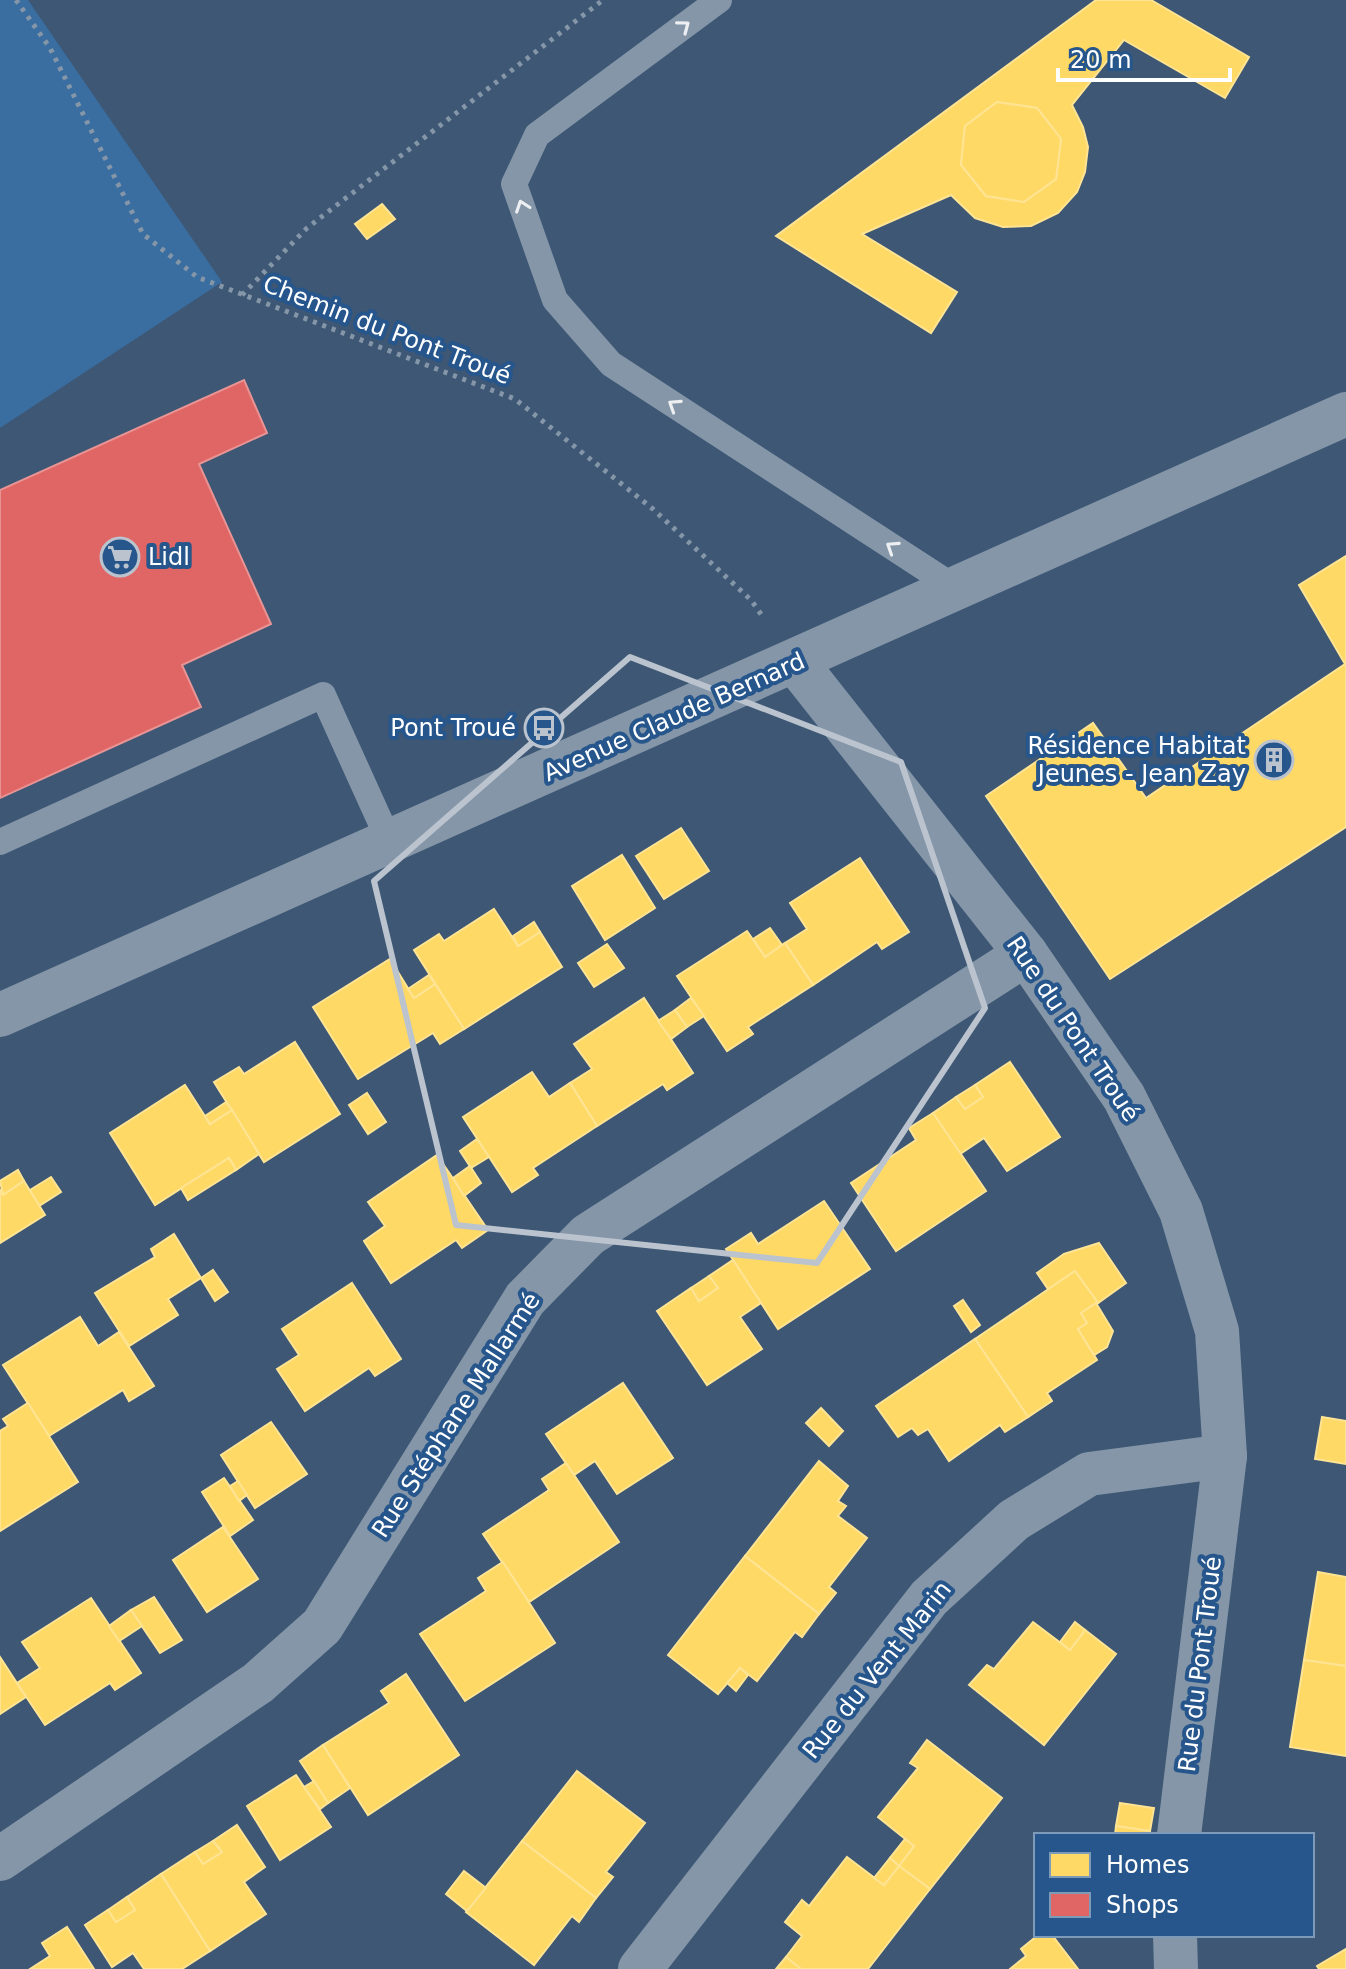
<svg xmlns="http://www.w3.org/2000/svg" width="1346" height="1969" font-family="'DejaVu Sans',sans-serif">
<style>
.green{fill:#3a6da0}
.homes{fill:#ffd966;stroke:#ffe494;stroke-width:2;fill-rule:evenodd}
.shops{fill:#e06666;stroke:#e99494;stroke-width:2}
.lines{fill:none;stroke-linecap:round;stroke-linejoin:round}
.path{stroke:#8496a8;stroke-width:5;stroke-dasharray:4 6;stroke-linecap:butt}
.service{stroke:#8496a8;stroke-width:26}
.minor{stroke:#8496a8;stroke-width:44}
.tertiary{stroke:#8496a8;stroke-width:44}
.oneway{stroke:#edeff2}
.marked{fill:none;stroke:#bbc4ce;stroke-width:6;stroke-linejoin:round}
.labels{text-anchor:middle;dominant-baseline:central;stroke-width:8;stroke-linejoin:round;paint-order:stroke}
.street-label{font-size:24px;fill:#fff;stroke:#26568b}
.poi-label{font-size:24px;fill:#fff;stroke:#26568b;text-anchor:end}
</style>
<rect width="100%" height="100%" fill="#3d5774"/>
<polygon class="green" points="0,0 28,0 222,282 0,428"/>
<g class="homes">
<path d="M1096 0H1151L1249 57 1225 98 1124 40 1072 105 1083 127 1088 147 1085 172 1077 192 1058 213 1031 226 1003 227 975 218 951 195 862 234 957 292 931 333 776 236ZM997 102 1037 108 1061 139 1056 179 1024 202 986 196 961 165 965 126Z"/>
<polygon points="997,102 1037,108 1061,139 1056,179 1024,202 986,196 961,165 965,126"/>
<polygon points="382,204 395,219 367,239 355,224"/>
<polygon points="1346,556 1346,827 1110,979 986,796 1093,723 1146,798 1345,664 1299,585"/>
<polygon points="681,828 709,871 664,899 636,856"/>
<polygon points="622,855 655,908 605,940 572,886"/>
<polygon points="860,858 909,932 882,949 877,942 813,985 785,943 807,929 790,903"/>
<polygon points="494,909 518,946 540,932 562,967 464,1029 414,950 439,934 444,941"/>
<polygon points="534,922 540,932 518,946 513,936"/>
<polygon points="770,928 782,945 765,957 753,939"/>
<polygon points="747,931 765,957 785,943 813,985 748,1027 753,1034 727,1051 677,976"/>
<polygon points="607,944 624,968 594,987 578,963"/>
<polygon points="390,959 414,998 435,984 464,1029 440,1044 433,1033 358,1079 313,1007"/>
<polygon points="429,975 435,984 414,998 408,989"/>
<polygon points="644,998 693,1073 667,1090 663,1084 597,1126 570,1083 592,1069 574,1044"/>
<polygon points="691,998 704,1016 687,1027 675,1010"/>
<polygon points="675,1010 687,1027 671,1039 658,1021"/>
<polygon points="295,1042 340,1114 264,1162 214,1082 239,1067 244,1074"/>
<polygon points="1010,1062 1060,1137 1007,1171 984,1138 960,1154 933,1113 956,1097 965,1109 983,1097 975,1085"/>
<polygon points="532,1072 549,1097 570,1083 597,1126 533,1168 538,1175 512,1192 463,1117"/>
<polygon points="185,1085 210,1124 232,1110 259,1154 236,1170 229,1158 155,1205 110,1133"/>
<polygon points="975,1085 983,1097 965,1109 956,1097"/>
<polygon points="367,1093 386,1122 368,1134 349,1105"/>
<polygon points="226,1102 232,1110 210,1124 205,1116"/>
<polygon points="933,1113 986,1191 896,1251 851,1183 916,1140 909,1128"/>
<polygon points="477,1139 489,1157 471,1168 460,1151"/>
<polygon points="437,1155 488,1230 462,1248 456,1240 391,1283 364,1241 385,1226 368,1202"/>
<polygon points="229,1158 236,1170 188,1200 181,1188"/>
<polygon points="470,1166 481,1183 464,1196 453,1178"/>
<polygon points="18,1170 24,1181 3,1195 0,1181"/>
<polygon points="51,1177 61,1192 39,1206 30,1190"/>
<polygon points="24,1181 45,1215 0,1243 0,1190 3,1195"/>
<polygon points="824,1201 870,1269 778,1329 726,1249 751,1233 758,1244"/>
<polygon points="174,1234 201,1278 168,1299 178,1315 129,1346 95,1293 155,1257 151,1249"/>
<polygon points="1099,1243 1126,1283 1098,1303 1075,1271 1048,1289 1037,1273 1064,1254"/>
<polygon points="733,1260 761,1303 740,1317 762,1349 707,1385 657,1311 691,1288 699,1301 718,1288 709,1276"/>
<polygon points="213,1270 228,1292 215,1301 201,1278"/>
<polygon points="1075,1271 1098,1303 1081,1313 1087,1323 1078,1329 1097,1360 1047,1393 1052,1401 1028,1417 975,1339"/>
<polygon points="709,1276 718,1288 699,1301 691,1288"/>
<polygon points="352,1283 401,1359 375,1376 369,1368 305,1411 277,1369 299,1355 282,1329"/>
<polygon points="963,1300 980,1325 971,1332 954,1306"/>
<polygon points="1096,1303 1113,1331 1107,1347 1094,1355 1078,1329 1087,1323 1081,1313"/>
<polygon points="80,1317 98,1346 119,1332 154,1386 129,1401 123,1390 49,1436 3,1365"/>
<polygon points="975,1339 1028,1417 1005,1432 1000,1425 949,1461 928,1429 918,1435 912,1428 898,1437 876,1406"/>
<polygon points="623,1383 673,1458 617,1494 595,1461 574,1475 546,1434"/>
<polygon points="28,1403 78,1482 0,1531 0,1431 8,1426 3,1419"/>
<polygon points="821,1408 843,1431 829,1446 806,1423"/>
<polygon points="1322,1417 1346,1421 1346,1464 1315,1459"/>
<polygon points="271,1422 307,1474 255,1508 221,1455"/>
<polygon points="819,1461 848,1486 838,1501 846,1506 838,1516 867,1538 829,1587 836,1593 819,1614 745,1556"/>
<polygon points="566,1463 619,1542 529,1602 483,1534 549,1490 542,1479"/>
<polygon points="224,1478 253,1520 230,1536 202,1492"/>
<polygon points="238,1481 247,1495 239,1501 230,1486"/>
<polygon points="223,1527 258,1579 207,1612 173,1560"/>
<polygon points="745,1556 819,1614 802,1637 795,1632 757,1681 740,1668 718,1694 668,1655"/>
<polygon points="503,1562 555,1643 465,1701 420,1634 486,1591 478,1578"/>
<polygon points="1318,1572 1346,1577 1346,1666 1304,1660"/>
<polygon points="154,1597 182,1640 160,1653 131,1610"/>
<polygon points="91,1598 141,1673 115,1690 110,1683 45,1725 17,1683 40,1668 22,1642"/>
<polygon points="131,1610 142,1626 119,1641 109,1626"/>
<polygon points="1033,1622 1070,1650 1085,1630 1116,1654 1044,1745 969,1685 987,1665 994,1669"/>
<polygon points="1075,1622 1085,1630 1070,1650 1060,1642"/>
<polygon points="0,1657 26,1697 0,1714"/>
<polygon points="1304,1660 1346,1666 1346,1756 1290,1747"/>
<polygon points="740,1668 748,1675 736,1691 727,1683"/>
<polygon points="406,1674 459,1755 368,1815 323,1745 389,1703 381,1691"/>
<polygon points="927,1740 1002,1798 930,1889 899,1866 914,1846 878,1817 918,1768 910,1763"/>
<polygon points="323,1745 350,1788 328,1803 300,1761"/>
<polygon points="577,1771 645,1823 606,1872 613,1877 596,1898 522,1841"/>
<polygon points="296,1775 331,1827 280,1860 247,1806"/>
<polygon points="314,1781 328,1803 320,1809 304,1787"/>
<polygon points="1120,1803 1154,1808 1150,1831 1116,1826"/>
<polygon points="237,1825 265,1867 244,1882 266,1914 210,1951 161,1874 195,1852 203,1864 222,1852 213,1841"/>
<polygon points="1116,1826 1150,1831 1150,1835 1115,1835"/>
<polygon points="905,1839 914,1846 899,1866 890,1858"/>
<polygon points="213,1841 222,1852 203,1864 195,1852"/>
<polygon points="522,1841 596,1898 579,1922 572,1916 534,1965 466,1912"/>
<polygon points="847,1857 884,1885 899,1866 930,1889 868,1969 801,1969 786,1957 802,1936 785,1922 802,1900 809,1906"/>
<polygon points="890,1858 899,1866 884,1885 874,1878"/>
<polygon points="464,1871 486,1888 467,1911 446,1894"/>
<polygon points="161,1874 210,1951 182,1969 144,1969 133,1953 112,1967 85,1925 108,1910 116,1922 135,1910 127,1897"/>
<polygon points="127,1897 135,1910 116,1922 108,1910"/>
<polygon points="67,1927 94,1969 30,1969 50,1956 42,1943"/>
<polygon points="1038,1935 1052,1935 1078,1969 1010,1969 1026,1956 1021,1949"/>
<polygon points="1346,1949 1346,1969 1319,1969 1317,1966"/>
<polygon points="786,1957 801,1969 776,1969"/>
</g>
<polygon class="shops" points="244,380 267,433 199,464 271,624 182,665 201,707 0,798 0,490"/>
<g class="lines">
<g class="path">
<polyline points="16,0 50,48 143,234 197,277 515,399 653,509 751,600 763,617"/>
<polyline points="242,295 307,228 603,0"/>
</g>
<g class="service">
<polyline points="719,0 537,135 514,184 555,300 611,364 957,589"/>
<polyline points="0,842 323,695 390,843"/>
</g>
<g class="minor">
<polyline points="796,663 1026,954 1124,1097 1181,1211 1217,1331 1225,1456 1179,1835"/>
<polyline points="0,1859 258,1683 322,1626 525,1299 588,1235 1026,954"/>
<polyline points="1175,1935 1176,1969"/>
<polyline points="640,1969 929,1598 1014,1520 1089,1474 1225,1456"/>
</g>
<polyline class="tertiary" points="0,1015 1346,414"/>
</g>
<defs><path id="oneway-chevron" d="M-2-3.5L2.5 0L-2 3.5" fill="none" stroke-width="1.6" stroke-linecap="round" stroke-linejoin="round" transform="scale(2)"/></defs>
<g class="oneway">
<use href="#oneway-chevron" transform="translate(684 26) rotate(-37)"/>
<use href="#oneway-chevron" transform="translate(522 206) rotate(-109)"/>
<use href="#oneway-chevron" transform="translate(674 405) rotate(-147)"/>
<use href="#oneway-chevron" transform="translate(892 547) rotate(-147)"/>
</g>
<path class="marked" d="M630 657 901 762 985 1008 817 1263 456 1225 374 881Z"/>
<defs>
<g id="supermarket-ring" transform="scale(2)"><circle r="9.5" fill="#26568b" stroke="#bbc4ce" stroke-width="1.5"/><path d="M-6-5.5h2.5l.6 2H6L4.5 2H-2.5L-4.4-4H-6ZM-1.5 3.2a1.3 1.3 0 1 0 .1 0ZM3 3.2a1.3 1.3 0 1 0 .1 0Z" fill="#bbc4ce"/></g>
<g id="bus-ring" transform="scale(2)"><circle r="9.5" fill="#26568b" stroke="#bbc4ce" stroke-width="1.5"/><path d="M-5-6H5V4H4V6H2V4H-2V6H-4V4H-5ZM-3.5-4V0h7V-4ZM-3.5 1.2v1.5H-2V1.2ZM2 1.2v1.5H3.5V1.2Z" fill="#bbc4ce"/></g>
<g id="building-ring" transform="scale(2)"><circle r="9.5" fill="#26568b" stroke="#bbc4ce" stroke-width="1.5"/><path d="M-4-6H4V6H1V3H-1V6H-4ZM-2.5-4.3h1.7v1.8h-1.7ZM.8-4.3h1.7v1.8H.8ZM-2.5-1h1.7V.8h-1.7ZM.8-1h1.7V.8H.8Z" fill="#bbc4ce"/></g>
</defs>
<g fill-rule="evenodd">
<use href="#supermarket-ring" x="120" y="557"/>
<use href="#bus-ring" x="544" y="728"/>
<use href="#building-ring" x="1274" y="760"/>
</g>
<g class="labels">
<g class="street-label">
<text transform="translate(387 330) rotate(21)">Chemin du Pont Troué</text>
<text transform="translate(674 717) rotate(-24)">Avenue Claude Bernard</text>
<text transform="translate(1073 1029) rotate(56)">Rue du Pont Troué</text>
<text transform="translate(456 1415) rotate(-57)">Rue Stéphane Mallarmé</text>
<text transform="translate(1200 1664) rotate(-83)">Rue du Pont Troué</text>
<text transform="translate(877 1670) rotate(-51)">Rue du Vent Marin</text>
</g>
<g class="poi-label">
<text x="148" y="557" text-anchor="start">Lidl</text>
<text x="516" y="728">Pont Troué</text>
<text x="1246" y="746">Résidence Habitat<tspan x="1246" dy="28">Jeunes - Jean Zay</tspan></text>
</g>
</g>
<rect x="1034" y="1833" width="280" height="104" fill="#26568b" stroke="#7d9ab9" stroke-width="2"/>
<rect x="1050" y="1853" width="40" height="24" fill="#ffd966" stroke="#7d9ab9" stroke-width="2"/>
<text x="1106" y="1873" font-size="24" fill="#ffffff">Homes</text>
<rect x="1050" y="1893" width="40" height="24" fill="#e06666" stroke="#7d9ab9" stroke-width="2"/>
<text x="1106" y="1913" font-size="24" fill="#ffffff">Shops</text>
<path d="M1058 68v12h172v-12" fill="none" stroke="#ffffff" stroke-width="4"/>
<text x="1070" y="68" font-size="24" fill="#ffffff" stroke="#26568b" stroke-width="6" paint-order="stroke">20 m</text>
</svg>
